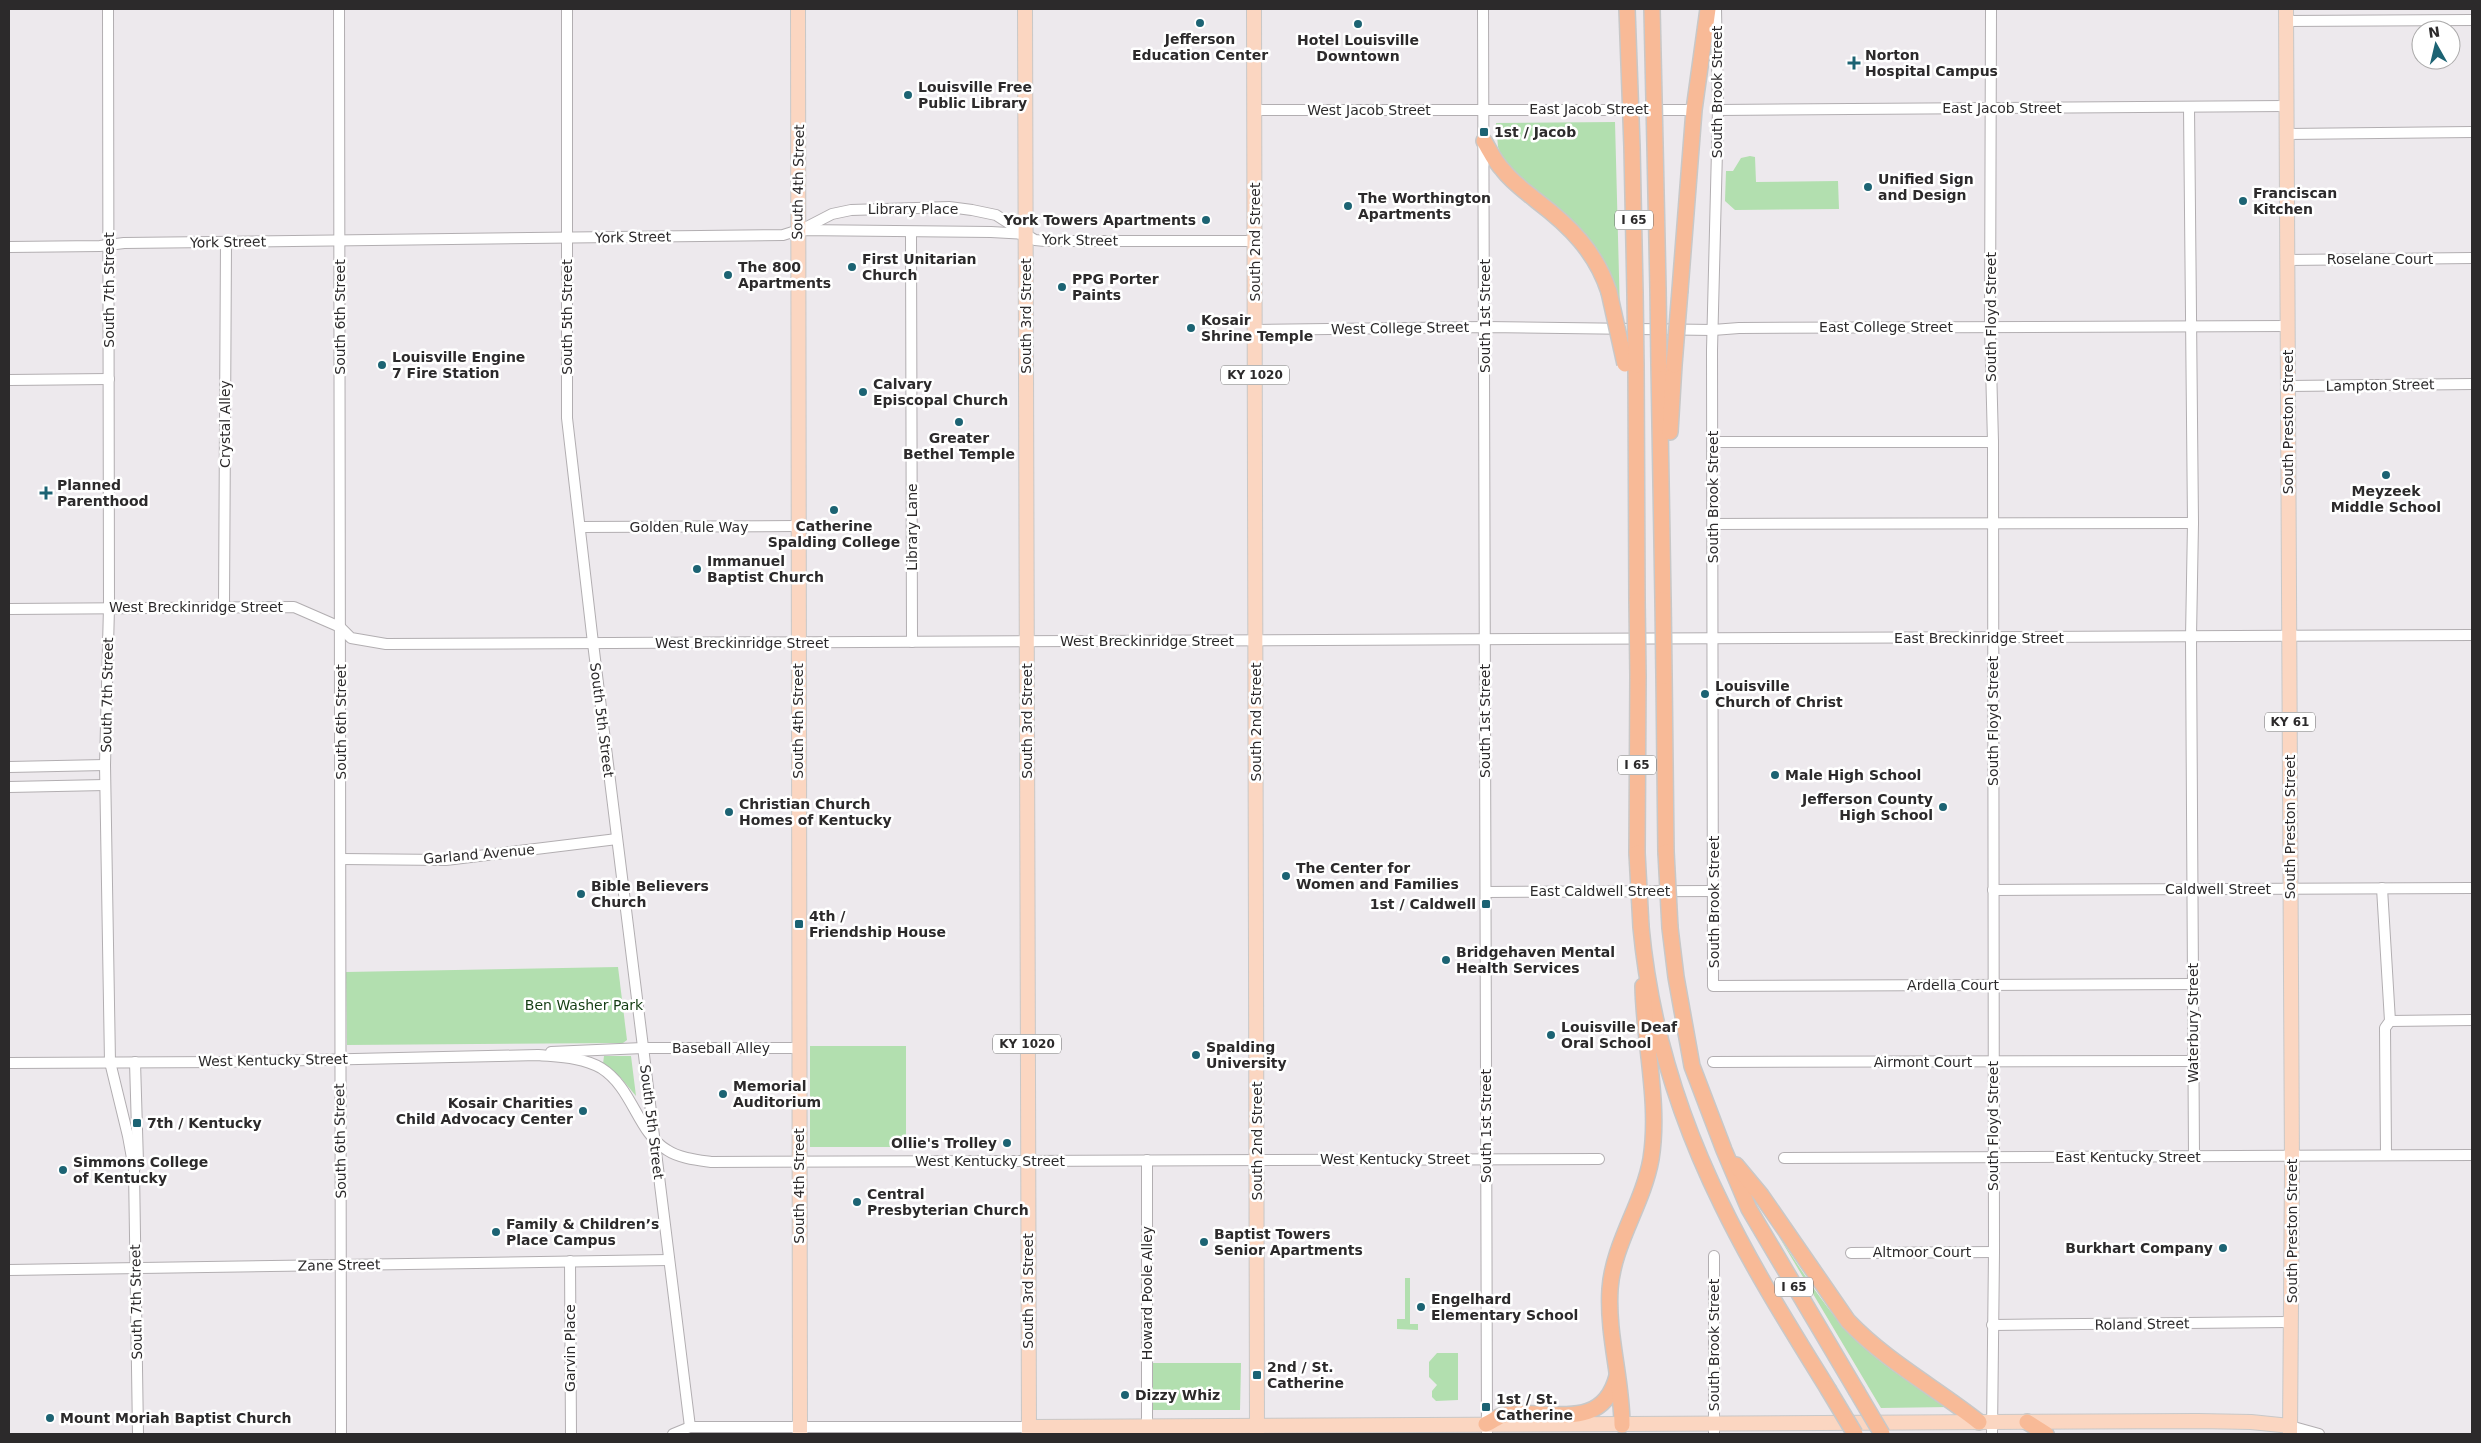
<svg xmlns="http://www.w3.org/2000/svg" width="2481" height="1443" font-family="'DejaVu Sans',sans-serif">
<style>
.green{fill:#b2dfaf}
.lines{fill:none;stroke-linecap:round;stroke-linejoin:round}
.minor-casing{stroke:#b2aeb1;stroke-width:12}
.major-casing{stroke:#c8c8c8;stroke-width:16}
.highway-casing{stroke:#c8c8c8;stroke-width:18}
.minor{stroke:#fff;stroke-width:10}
.major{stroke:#fbd6c1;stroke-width:14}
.highway{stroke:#f8ba97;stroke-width:15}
.highway-bridge-casing{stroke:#c8c8c8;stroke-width:18;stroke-linecap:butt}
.highway-bridge{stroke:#f8ba97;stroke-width:15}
.poi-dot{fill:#1c6373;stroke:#fff;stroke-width:2}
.labels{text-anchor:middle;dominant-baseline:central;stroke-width:5;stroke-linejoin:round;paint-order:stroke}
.shield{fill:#fff;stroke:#6b6a6b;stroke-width:1}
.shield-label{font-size:12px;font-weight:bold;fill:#2c2a2b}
.poi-label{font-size:14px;font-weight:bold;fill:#2c2a2b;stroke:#fff;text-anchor:start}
.street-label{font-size:14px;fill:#2c2a2b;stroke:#fff}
.park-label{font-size:14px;fill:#133c12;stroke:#fff}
</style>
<rect width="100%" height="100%" fill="#ede9ed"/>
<g class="green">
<polygon points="1615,122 1620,314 1615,288 1507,168 1498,147 1496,123"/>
<polygon points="1750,156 1755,157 1756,182 1838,181 1839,209 1735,210 1725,201 1726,171 1733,171 1741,158"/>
<polygon points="618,967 627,1040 623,1043 347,1045 346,972"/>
<rect x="810" y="1046" width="96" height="101"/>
<polygon points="604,1056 631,1056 636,1096 621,1078 603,1064"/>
<path d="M1778 1235C1803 1272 1826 1311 1859 1343 1885 1368 1918 1387 1949 1407L1881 1408Z"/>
<polygon points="1405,1278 1410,1278 1410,1324 1418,1324 1418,1330 1397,1329 1397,1319 1405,1319"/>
<polygon points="1437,1353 1458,1353 1458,1400 1436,1401 1432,1397 1432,1391 1437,1385 1429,1377 1429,1362"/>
<polygon points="1151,1363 1241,1363 1240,1410 1151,1410"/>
</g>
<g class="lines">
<g class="minor-casing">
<g id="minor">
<polyline points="108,9 109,607 105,765 110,1062 128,1136 134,1169"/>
<polyline points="339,9 341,1434"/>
<polyline points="567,9 567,418 593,643 690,1427"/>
<polyline points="1483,9 1487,1434"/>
<polyline points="1716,9 1718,110 1712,350 1713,986 2193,984"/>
<polyline points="1991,9 1990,327 1993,442 1994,1252 1992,1434"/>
<polyline points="2286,21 2472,20"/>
<polyline points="2189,107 2193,523 2191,637 2194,1157"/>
<polyline points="1255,110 1694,110"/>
<polyline points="1718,110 2286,106"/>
<polyline points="2287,134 2472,132"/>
<polyline points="801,230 832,214 851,210 949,207 972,210 996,215 1024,233"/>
<polyline points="911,232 912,642"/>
<polyline points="9,247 100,246 124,243 783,235 799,230 991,232 1025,234 1035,240 1045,241 1255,241"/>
<polyline points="2288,260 2472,258"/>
<polyline points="1255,330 1485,327 1713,330 1739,328 2288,326"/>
<polyline points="9,380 109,379"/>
<polyline points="2288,386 2472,384"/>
<polyline points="1713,442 1993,442"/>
<polyline points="1713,524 2193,523"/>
<polyline points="581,527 797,526"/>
<polyline points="224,606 226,242"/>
<polyline points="9,609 294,607 340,627 351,638 386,644 2472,635"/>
<polyline points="9,767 105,765"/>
<polyline points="9,787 105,785"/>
<polyline points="341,859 446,860 617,839"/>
<polyline points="2382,888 2390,1021 2385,1028 2386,1155"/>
<polyline points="1993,890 2472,888"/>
<polyline points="1486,892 1714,891"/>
<polyline points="2390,1021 2472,1020"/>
<polyline points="551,1052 643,1048 799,1048"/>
<polyline points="135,1062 138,1163 134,1169 138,1434"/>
<polyline points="1713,1062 2194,1061"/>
<path d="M9 1063 225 1062 538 1055C559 1057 582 1057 601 1068 633 1088 637 1132 667 1150 679 1158 697 1160 711 1162L1599 1159"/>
<polyline points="1784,1158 2472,1155"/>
<polyline points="1851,1253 1994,1252"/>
<polyline points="570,1261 571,1434"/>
<polyline points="9,1270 669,1260"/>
<polyline points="1992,1325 2292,1322"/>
<polyline points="1147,1426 1147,1160"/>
<polyline points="2290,1426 2319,1434"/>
<polyline points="673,1434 690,1427 1029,1427"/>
<polyline points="1714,1434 1714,1256"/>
</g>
</g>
<g class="major-casing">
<g id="major">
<polyline points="798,9 800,1434"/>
<polyline points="1025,9 1029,1434"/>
<polyline points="1254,9 1257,1434"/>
<polyline points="2286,9 2292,1170 2290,1434"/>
<polyline points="1029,1427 2198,1421 2251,1422 2290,1426"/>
</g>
</g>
<g class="highway-casing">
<g id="highway">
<path d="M1484 141C1490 151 1495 162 1503 170 1512 182 1525 191 1537 201 1570 226 1596 252 1609 292"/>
<polyline points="1655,145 1658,289"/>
<polyline points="1632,147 1635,293"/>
<polyline points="1680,290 1694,110 1708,9"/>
<polyline points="1659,364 1663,600"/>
<polyline points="1636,365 1637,601"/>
<polyline points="1670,432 1674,365"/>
<polyline points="1664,676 1666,852"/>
<polyline points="1637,853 1638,676"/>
<path d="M1641 927C1650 1024 1679 1118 1722 1205 1753 1269 1791 1329 1828 1389"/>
<polyline points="1670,928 1676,977 1692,1066 1724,1150 1749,1209 1856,1390"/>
<path d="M1736 1165 1761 1195 1848 1321C1886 1361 1936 1388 1979 1422"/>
<polyline points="2027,1422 2046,1434"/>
<path d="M1486 1424C1492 1422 1498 1416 1504 1415 1545 1407 1602 1435 1617 1376"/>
<path d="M1622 1425C1622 1380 1607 1335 1610 1289 1613 1244 1643 1204 1651 1159 1660 1103 1644 1043 1643 986"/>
</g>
</g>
<use href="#minor" class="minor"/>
<use href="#major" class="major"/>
<use href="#highway" class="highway"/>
<g class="highway-bridge-casing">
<g id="highway-bridge">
<polyline points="1627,9 1632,147"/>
<polyline points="1652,9 1655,145"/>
<polyline points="1658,289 1659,364"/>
<polyline points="1609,292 1625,364"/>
<polyline points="1635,293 1636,365"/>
<polyline points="1674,365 1680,290"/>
<polyline points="1663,600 1664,676"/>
<polyline points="1637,601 1638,676"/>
<polyline points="1666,852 1670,928"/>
<polyline points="1637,853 1641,927"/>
<polyline points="1828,1389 1855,1434"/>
<polyline points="1856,1390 1882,1434"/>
</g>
</g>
<use href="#highway-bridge" class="highway-bridge"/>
</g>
<g class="poi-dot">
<circle cx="1200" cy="23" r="5"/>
<circle cx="1358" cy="24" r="5"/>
<path d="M1851.5 55.5h5v5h5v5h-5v5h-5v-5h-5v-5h5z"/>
<circle cx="908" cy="95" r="5"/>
<rect x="1479" y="127" width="10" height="10" rx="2.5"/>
<circle cx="1868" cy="187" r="5"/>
<circle cx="2243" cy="201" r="5"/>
<circle cx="1348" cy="206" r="5"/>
<circle cx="1206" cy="220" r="5"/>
<circle cx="852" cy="267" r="5"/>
<circle cx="728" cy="275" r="5"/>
<circle cx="1062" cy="287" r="5"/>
<circle cx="1191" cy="328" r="5"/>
<circle cx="382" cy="365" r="5"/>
<circle cx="863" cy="392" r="5"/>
<circle cx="959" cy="422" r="5"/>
<circle cx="2386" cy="475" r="5"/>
<path d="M43.5 485.5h5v5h5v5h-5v5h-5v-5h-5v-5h5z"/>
<circle cx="834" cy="510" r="5"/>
<circle cx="697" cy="569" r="5"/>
<circle cx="1705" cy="694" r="5"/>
<circle cx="1775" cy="775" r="5"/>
<circle cx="1943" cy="807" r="5"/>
<circle cx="729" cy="812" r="5"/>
<circle cx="1286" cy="876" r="5"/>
<circle cx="581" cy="894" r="5"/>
<rect x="1481" y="899" width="10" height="10" rx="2.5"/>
<rect x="794" y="919" width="10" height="10" rx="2.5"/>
<circle cx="1446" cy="960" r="5"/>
<circle cx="1551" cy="1035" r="5"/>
<circle cx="1196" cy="1055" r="5"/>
<circle cx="723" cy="1094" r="5"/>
<circle cx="583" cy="1111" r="5"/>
<rect x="132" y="1118" width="10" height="10" rx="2.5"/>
<circle cx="1007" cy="1143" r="5"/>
<circle cx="63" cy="1170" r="5"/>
<circle cx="857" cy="1202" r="5"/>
<circle cx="496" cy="1232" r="5"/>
<circle cx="1204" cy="1242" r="5"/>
<circle cx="2223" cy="1248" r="5"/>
<circle cx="1421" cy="1307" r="5"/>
<rect x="1252" y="1370" width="10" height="10" rx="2.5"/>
<circle cx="1125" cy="1395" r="5"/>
<rect x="1481" y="1402" width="10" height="10" rx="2.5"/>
<circle cx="50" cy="1418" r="5"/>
</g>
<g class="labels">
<g class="shield">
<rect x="1615" y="210.5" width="38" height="19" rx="4"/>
<rect x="1221" y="365.5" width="68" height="19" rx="4"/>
<rect x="2265" y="712.5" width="50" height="19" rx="4"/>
<rect x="1618" y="755.5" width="38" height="19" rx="4"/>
<rect x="993" y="1034.5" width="68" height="19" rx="4"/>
<rect x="1775" y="1277.5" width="38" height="19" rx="4"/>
</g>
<g class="shield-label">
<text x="1634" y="220">I 65</text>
<text x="1255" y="375">KY 1020</text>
<text x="2290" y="722">KY 61</text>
<text x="1637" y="765">I 65</text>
<text x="1027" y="1044">KY 1020</text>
<text x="1794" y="1287">I 65</text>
</g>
<g class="poi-label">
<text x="1200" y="39" text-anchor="middle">Jefferson<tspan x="1200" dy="16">Education Center</tspan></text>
<text x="1358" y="40" text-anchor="middle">Hotel Louisville<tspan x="1358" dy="16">Downtown</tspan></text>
<text x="1865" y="55">Norton<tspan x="1865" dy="16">Hospital Campus</tspan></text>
<text x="918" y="87">Louisville Free<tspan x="918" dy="16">Public Library</tspan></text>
<text x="1494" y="132">1st / Jacob</text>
<text x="1878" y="179">Unified Sign<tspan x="1878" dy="16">and Design</tspan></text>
<text x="2253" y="193">Franciscan<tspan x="2253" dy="16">Kitchen</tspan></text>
<text x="1358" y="198">The Worthington<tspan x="1358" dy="16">Apartments</tspan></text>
<text x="1196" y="220" text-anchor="end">York Towers Apartments</text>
<text x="862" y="259">First Unitarian<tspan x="862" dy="16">Church</tspan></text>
<text x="738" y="267">The 800<tspan x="738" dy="16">Apartments</tspan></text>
<text x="1072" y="279">PPG Porter<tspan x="1072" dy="16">Paints</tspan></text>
<text x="1201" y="320">Kosair<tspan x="1201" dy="16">Shrine Temple</tspan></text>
<text x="392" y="357">Louisville Engine<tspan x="392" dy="16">7 Fire Station</tspan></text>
<text x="873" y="384">Calvary<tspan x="873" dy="16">Episcopal Church</tspan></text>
<text x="959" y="438" text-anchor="middle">Greater<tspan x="959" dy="16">Bethel Temple</tspan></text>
<text x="57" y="485">Planned<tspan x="57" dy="16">Parenthood</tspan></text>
<text x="2386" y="491" text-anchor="middle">Meyzeek<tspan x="2386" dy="16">Middle School</tspan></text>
<text x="834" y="526" text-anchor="middle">Catherine<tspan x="834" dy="16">Spalding College</tspan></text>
<text x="707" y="561">Immanuel<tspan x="707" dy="16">Baptist Church</tspan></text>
<text x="1715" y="686">Louisville<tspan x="1715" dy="16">Church of Christ</tspan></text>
<text x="1785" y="775">Male High School</text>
<text x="1933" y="799" text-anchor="end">Jefferson County<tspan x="1933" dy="16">High School</tspan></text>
<text x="739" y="804">Christian Church<tspan x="739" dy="16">Homes of Kentucky</tspan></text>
<text x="1296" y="868">The Center for<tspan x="1296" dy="16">Women and Families</tspan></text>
<text x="591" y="886">Bible Believers<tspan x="591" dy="16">Church</tspan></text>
<text x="1476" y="904" text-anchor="end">1st / Caldwell</text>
<text x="809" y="916">4th /<tspan x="809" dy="16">Friendship House</tspan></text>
<text x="1456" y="952">Bridgehaven Mental<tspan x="1456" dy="16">Health Services</tspan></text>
<text x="1561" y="1027">Louisville Deaf<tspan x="1561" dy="16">Oral School</tspan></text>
<text x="1206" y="1047">Spalding<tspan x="1206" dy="16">University</tspan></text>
<text x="733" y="1086">Memorial<tspan x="733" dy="16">Auditorium</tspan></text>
<text x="573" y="1103" text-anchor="end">Kosair Charities<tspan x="573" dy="16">Child Advocacy Center</tspan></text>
<text x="147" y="1123">7th / Kentucky</text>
<text x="997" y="1143" text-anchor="end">Ollie's Trolley</text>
<text x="73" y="1162">Simmons College<tspan x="73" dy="16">of Kentucky</tspan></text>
<text x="867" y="1194">Central<tspan x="867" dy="16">Presbyterian Church</tspan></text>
<text x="506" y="1224">Family &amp; Children’s<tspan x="506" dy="16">Place Campus</tspan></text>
<text x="1214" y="1234">Baptist Towers<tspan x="1214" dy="16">Senior Apartments</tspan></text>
<text x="2213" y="1248" text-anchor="end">Burkhart Company</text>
<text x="1431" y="1299">Engelhard<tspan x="1431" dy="16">Elementary School</tspan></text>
<text x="1267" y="1367">2nd / St.<tspan x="1267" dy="16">Catherine</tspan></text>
<text x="1135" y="1395">Dizzy Whiz</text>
<text x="1496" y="1399">1st / St.<tspan x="1496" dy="16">Catherine</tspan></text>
<text x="60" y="1418">Mount Moriah Baptist Church</text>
</g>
<g class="street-label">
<text transform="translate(1717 92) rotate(-90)">South Brook Street</text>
<text x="2002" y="108">East Jacob Street</text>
<text x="1589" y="109">East Jacob Street</text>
<text x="1369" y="110">West Jacob Street</text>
<text transform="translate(798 182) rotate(-89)">South 4th Street</text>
<text x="913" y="209">Library Place</text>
<text transform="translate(633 237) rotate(-1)">York Street</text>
<text transform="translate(1080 240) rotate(1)">York Street</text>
<text transform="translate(228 242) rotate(-1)">York Street</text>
<text transform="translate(1255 242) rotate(-90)">South 2nd Street</text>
<text x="2380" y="259">Roselane Court</text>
<text transform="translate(109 290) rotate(-90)">South 7th Street</text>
<text transform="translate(1026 316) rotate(-90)">South 3rd Street</text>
<text transform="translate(1485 316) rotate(-90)">South 1st Street</text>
<text transform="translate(340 317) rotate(-90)">South 6th Street</text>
<text transform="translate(567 317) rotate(-90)">South 5th Street</text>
<text transform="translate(1991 317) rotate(-90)">South Floyd Street</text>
<text x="1886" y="327">East College Street</text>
<text transform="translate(1400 328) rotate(-1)">West College Street</text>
<text transform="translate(2380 385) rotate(-1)">Lampton Street</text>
<text transform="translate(2288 422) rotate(-90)">South Preston Street</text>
<text transform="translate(225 424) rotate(-90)">Crystal Alley</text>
<text transform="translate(1713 497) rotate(-90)">South Brook Street</text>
<text x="689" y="527">Golden Rule Way</text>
<text transform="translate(912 527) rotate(-90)">Library Lane</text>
<text x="196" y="607">West Breckinridge Street</text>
<text x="1979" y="638">East Breckinridge Street</text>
<text x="1147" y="641">West Breckinridge Street</text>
<text x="742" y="643">West Breckinridge Street</text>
<text transform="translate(107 695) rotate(-89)">South 7th Street</text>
<text transform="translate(602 720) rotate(83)">South 5th Street</text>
<text transform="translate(798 721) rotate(-90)">South 4th Street</text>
<text transform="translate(1027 721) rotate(-90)">South 3rd Street</text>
<text transform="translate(1485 721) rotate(-90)">South 1st Street</text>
<text transform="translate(1993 721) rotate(-90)">South Floyd Street</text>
<text transform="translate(341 722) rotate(-90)">South 6th Street</text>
<text transform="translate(1256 722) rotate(-90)">South 2nd Street</text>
<text transform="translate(2290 827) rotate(-90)">South Preston Street</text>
<text transform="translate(479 854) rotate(-5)">Garland Avenue</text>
<text x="2218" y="889">Caldwell Street</text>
<text x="1600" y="891">East Caldwell Street</text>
<text transform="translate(1714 902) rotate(-90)">South Brook Street</text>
<text x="1953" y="985">Ardella Court</text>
<text transform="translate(2193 1023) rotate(-90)">Waterbury Street</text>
<text x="721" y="1048">Baseball Alley</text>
<text transform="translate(273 1060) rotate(-1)">West Kentucky Street</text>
<text x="1923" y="1062">Airmont Court</text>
<text transform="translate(652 1122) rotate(83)">South 5th Street</text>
<text transform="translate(1486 1126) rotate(-90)">South 1st Street</text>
<text transform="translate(1993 1126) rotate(-90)">South Floyd Street</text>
<text transform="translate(340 1141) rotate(-91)">South 6th Street</text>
<text transform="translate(1257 1141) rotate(-90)">South 2nd Street</text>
<text x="2128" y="1157">East Kentucky Street</text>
<text x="1395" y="1159">West Kentucky Street</text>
<text x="990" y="1161">West Kentucky Street</text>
<text transform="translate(799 1186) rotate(-90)">South 4th Street</text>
<text transform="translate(2292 1231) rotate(-90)">South Preston Street</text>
<text x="1922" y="1252">Altmoor Court</text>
<text transform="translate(339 1265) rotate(-1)">Zane Street</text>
<text transform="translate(1028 1291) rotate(-90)">South 3rd Street</text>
<text transform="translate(1147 1293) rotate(-90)">Howard Poole Alley</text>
<text transform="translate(136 1302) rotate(-91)">South 7th Street</text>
<text transform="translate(2142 1324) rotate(-1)">Roland Street</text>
<text transform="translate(1714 1345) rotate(-90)">South Brook Street</text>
<text transform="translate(570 1348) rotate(-90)">Garvin Place</text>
</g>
<g class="park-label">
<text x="584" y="1005">Ben Washer Park</text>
</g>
</g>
<rect width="2481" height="1443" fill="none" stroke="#2c2a2b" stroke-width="20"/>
<g transform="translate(2436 45) rotate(352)"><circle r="24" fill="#ffffff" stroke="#abaaaa"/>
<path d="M0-4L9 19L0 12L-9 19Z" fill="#1c6373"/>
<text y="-8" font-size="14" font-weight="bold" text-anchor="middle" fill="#2c2a2b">N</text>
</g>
</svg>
